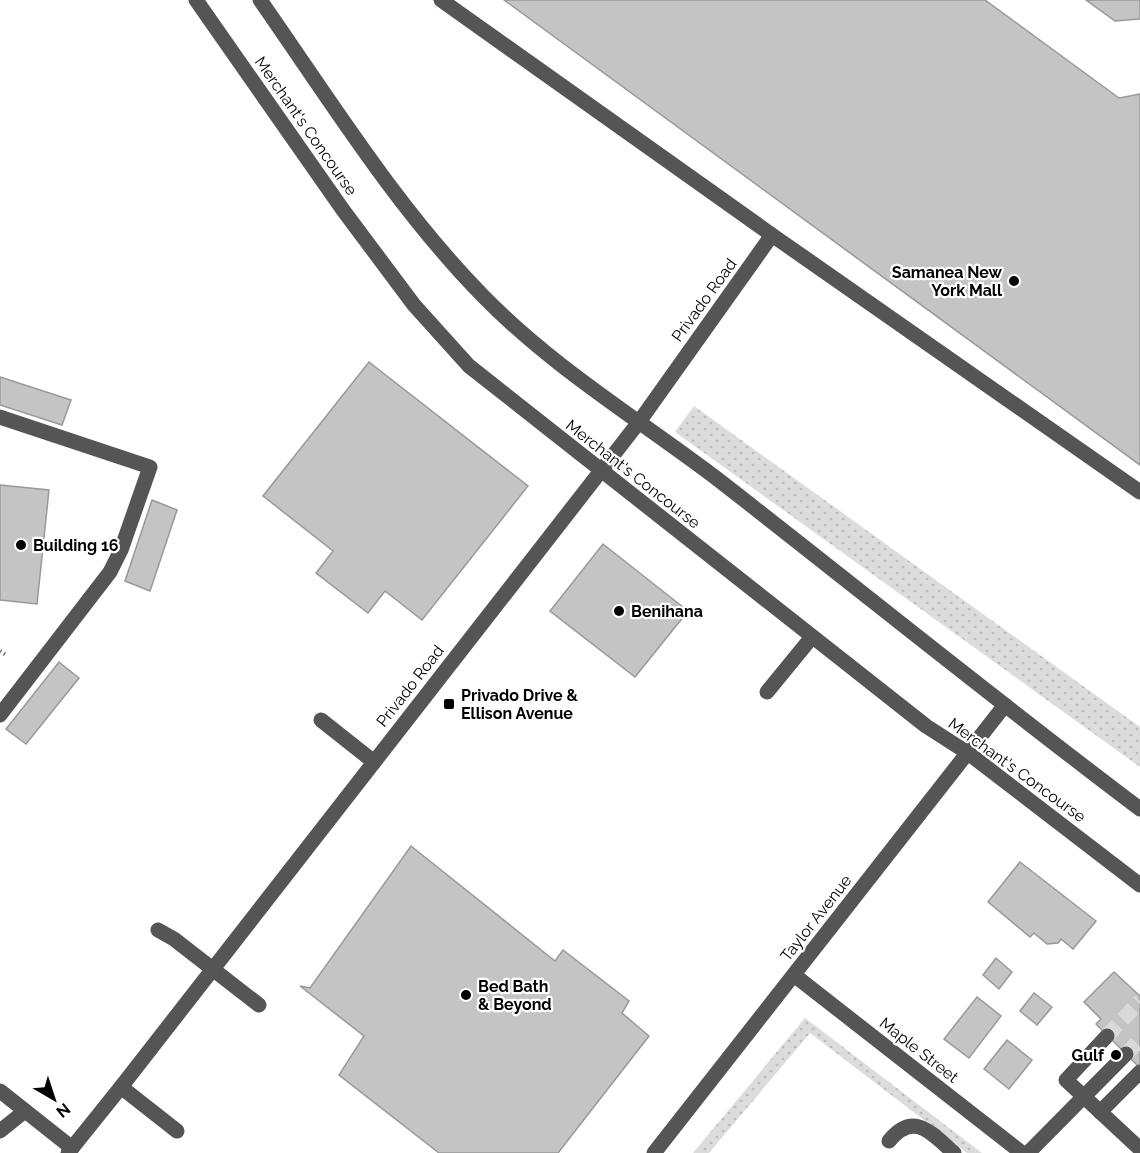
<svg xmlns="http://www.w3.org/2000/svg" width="1140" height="1153" font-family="Raleway,sans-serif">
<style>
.green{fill:url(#green-dots)}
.building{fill:#c4c4c4;stroke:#999;stroke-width:1.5}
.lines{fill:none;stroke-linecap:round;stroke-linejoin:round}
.minor-tunnel{stroke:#d9d9d9;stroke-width:15;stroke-dasharray:15 8;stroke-linecap:butt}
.path{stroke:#777;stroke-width:4;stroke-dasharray:1.5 3;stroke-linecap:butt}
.minor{stroke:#555;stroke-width:15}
.poi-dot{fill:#000;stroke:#fff;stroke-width:2}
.labels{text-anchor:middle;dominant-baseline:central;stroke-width:4.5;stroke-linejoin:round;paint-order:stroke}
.street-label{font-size:16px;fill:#000;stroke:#fff}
.poi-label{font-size:16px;font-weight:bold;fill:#000;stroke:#fff;text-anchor:start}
</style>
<defs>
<pattern id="green-dots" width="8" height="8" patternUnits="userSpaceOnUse" patternTransform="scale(1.5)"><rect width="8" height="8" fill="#dcdcdc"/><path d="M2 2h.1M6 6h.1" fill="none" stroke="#bbb" stroke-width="1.8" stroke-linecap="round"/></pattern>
</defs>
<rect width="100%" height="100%" fill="#fff"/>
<g class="green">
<polygon points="694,406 1140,727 1140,767 675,432"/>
<polygon points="805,1018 982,1153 967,1153 810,1033 709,1153 693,1153"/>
</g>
<g class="building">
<polygon points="504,0 985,0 1119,98 1140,94 1140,465"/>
<polygon points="1086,0 1140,0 1140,19 1115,21"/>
<polygon points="369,362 528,486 422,620 385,591 368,613 316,573 333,551 263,496"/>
<polygon points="0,377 71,400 62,425 0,405"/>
<polygon points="0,485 49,490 37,604 0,600"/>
<polygon points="152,500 177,510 150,591 125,581"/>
<polygon points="603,544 688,611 635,677 550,611"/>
<polygon points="59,662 79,678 26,744 6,729"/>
<polygon points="411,846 555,961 563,950 629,1001 622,1013 649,1036 558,1153 439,1153 339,1075 364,1036 300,986 310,988"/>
<polygon points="1020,862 1096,921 1073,949 1061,939 1058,943 1047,944 1034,933 1030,937 988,902"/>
<polygon points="996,958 1012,972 999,989 983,975"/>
<polygon points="1114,972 1140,996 1140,1068 1096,1024 1101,1019 1084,1002"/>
<polygon points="1034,993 1052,1007 1037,1025 1020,1011"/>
<polygon points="977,997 1001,1016 969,1058 944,1039"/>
<polygon points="1007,1040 1032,1060 1009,1089 984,1069"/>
</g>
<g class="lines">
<g class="minor-tunnel">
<polyline points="1107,1036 1140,1001"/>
<polyline points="1126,1054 1140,1040"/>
</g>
<polyline class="path" points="0,651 6,655"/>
<g class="minor">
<polyline points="196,0 343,210 414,305 469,366 926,726 968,753 1140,885"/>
<path d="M260 0C330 100 396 207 482 295 553 368 640 420 720 481 860 590 998 702 1140 809"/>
<polyline points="441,0 772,235 1140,492"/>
<polyline points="0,417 150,467 121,550 110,572 0,715"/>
<polyline points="767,692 812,637"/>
<polyline points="321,720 374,762"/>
<polyline points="158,930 174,939 259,1005"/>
<polyline points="794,975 1022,1153"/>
<polyline points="1107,1036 1066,1080 1140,1149"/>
<polyline points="121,1087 177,1131"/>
<polyline points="0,1091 72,1148"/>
<polyline points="1100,1112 1140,1072"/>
<polyline points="0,1131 25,1111"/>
<path d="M889 1141C914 1110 932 1134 954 1153"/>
<polyline points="68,1153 121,1087 639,422 772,235"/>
<polyline points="654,1153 1005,705"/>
<polyline points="1028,1153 1126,1054"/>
</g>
</g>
<g class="poi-dot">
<circle cx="1014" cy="281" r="6"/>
<circle cx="21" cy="545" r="6"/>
<circle cx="619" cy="611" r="6"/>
<rect x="443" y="698" width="12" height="12" rx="3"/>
<circle cx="466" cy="995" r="6"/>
<circle cx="1116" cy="1055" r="6"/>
</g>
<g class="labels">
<g class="street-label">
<text transform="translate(306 126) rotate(55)">Merchant's Concourse</text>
<text transform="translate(704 300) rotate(-54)">Privado Road</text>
<text transform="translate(633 474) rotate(38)">Merchant's Concourse</text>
<text transform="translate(410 686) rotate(-52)">Privado Road</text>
<text transform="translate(1017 770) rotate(36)">Merchant's Concourse</text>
<text transform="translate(816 918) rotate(-52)">Taylor Avenue</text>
<text transform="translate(919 1050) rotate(38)">Maple Street</text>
</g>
<g class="poi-label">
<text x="1002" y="272" text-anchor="end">Samanea New<tspan x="1002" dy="18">York Mall</tspan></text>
<text x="33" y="545">Building 16</text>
<text x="631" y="611">Benihana</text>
<text x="461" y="695">Privado Drive &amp;<tspan x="461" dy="18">Ellison Avenue</tspan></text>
<text x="478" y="986">Bed Bath<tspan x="478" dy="18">&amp; Beyond</tspan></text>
<text x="1104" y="1055" text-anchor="end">Gulf</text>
</g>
</g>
<g transform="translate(54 1099) rotate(141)" stroke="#ffffff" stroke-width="4.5" paint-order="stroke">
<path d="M0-4.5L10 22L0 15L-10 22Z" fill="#000000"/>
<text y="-9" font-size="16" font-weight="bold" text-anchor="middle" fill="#000000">N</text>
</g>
</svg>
